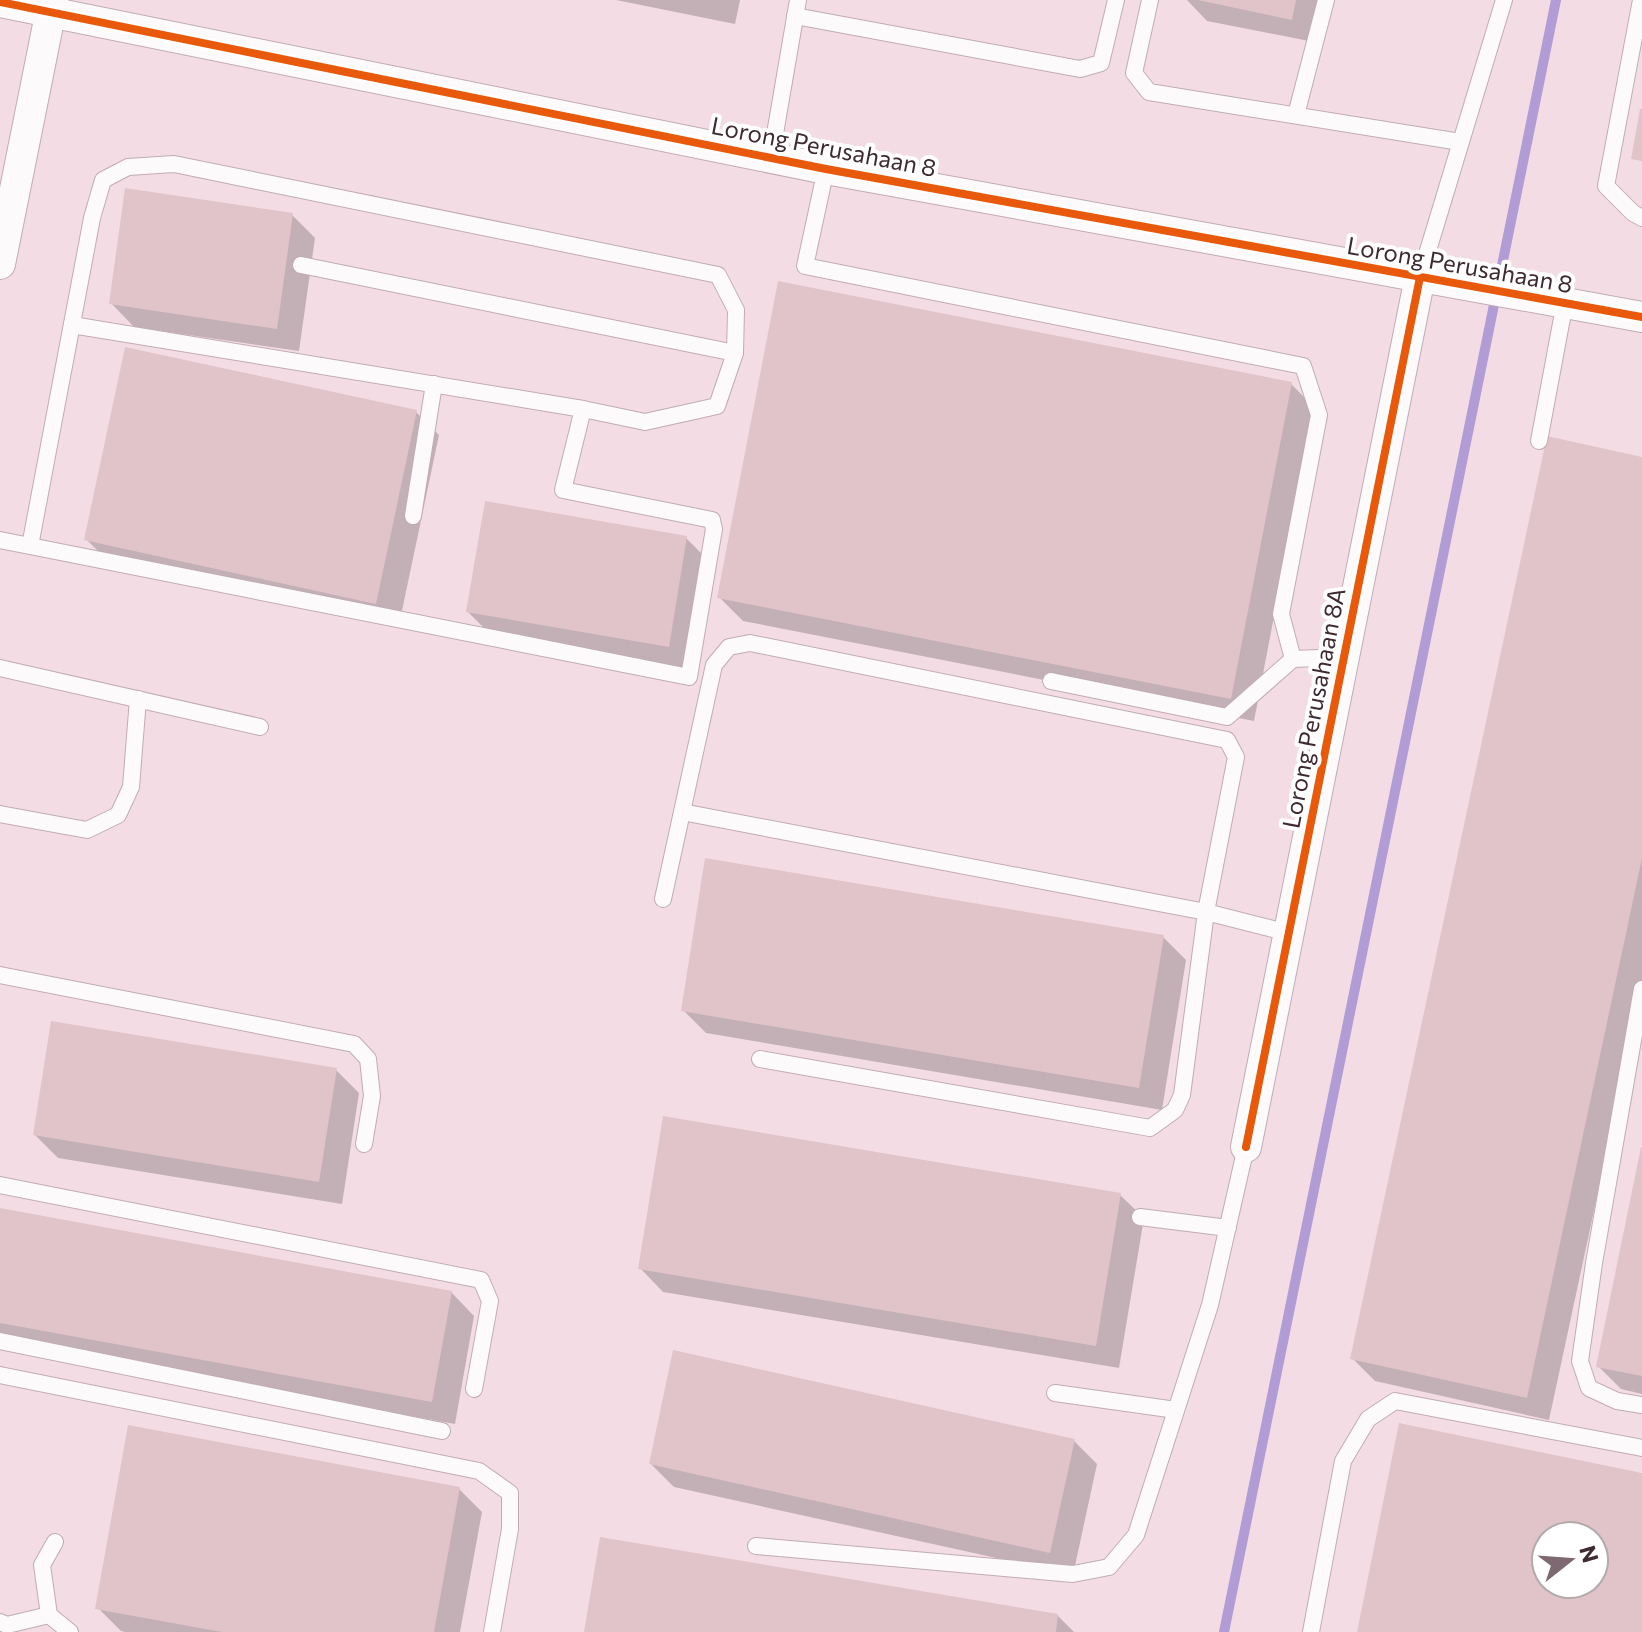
<svg xmlns="http://www.w3.org/2000/svg" width="1642" height="1632" font-family="Commissioner,sans-serif">
<style>
.shadow{fill:#0003}
.lines{fill:none;stroke-linecap:round;stroke-linejoin:round}
.stream{stroke:#b29cd6;stroke-width:10}
.building{fill:#e1c4c9;fill-rule:evenodd}
.lane-casing{stroke:#c0acb4;stroke-width:18}
.street-casing{stroke:#c0acb4;stroke-width:32}
.lane{stroke:#fdfafb;stroke-width:16}
.street{stroke:#fdfafb;stroke-width:30}
.cycleway-casing{stroke:#fff;stroke-width:13}
.cycleway{stroke:#e8590c;stroke-width:8}
.labels{text-anchor:middle;dominant-baseline:central;stroke-width:8;stroke-linejoin:round;paint-order:stroke}
.street-label{font-size:24px;fill:#3f2a32;stroke:#fff}
</style>
<rect width="100%" height="100%" fill="#f4dce5"/>
<g class="shadow">
<polygon points="616,0 740,0 735,24"/>
<polygon points="1187,0 1323,0 1314,42 1207,21"/>
<polygon points="292,215 315,238 299,351 134,327 111,303"/>
<polygon points="1291,384 1314,407 1254,721 743,621 719,597"/>
<polygon points="416,412 439,435 399,625 110,563 86,539"/>
<polygon points="1642,459 1642,987 1549,1420 1375,1381 1352,1358"/>
<polygon points="686,538 709,561 692,669 491,635 468,612"/>
<polygon points="1163,937 1186,960 1162,1110 706,1033 683,1010"/>
<polygon points="336,1070 359,1093 342,1204 58,1158 35,1135"/>
<polygon points="1642,1150 1642,1394 1621,1389 1598,1366"/>
<polygon points="1120,1195 1144,1218 1119,1368 663,1292 640,1268"/>
<polygon points="0,1210 451,1292 474,1316 455,1424 0,1341"/>
<polygon points="1074,1441 1097,1464 1073,1575 674,1487 651,1464"/>
<polygon points="459,1489 482,1512 460,1632 125,1632 121,1631 98,1608"/>
<polygon points="1058,1616 1074,1632 586,1632"/>
</g>
<g class="lines">
<polyline class="stream" points="1224,1632 1556,0"/>
</g>
<g class="building">
<polygon points="1198,0 1296,0 1292,20"/>
<polygon points="1640,109 1642,109 1642,161 1631,159"/>
<polygon points="125,188 293,213 277,329 109,304"/>
<polygon points="778,281 1292,382 1231,699 717,598"/>
<polygon points="125,347 417,410 376,604 84,540"/>
<polygon points="1547,436 1642,457 1642,858 1527,1398 1350,1359"/>
<polygon points="485,501 687,536 669,647 466,612"/>
<polygon points="705,858 1164,935 1139,1088 681,1011"/>
<polygon points="51,1021 337,1068 319,1182 33,1135"/>
<polygon points="663,1116 1121,1193 1096,1346 638,1269"/>
<polygon points="1641,1147 1642,1147 1642,1376 1596,1367"/>
<polygon points="0,1208 452,1291 432,1402 0,1323"/>
<polygon points="673,1350 1075,1439 1050,1553 649,1464"/>
<path d="M1399 1423 1642 1473V1632H1357ZM1546 1536H1594V1584H1546Z"/>
<polygon points="128,1425 460,1487 434,1632 222,1632 95,1609"/>
<polygon points="600,1537 1058,1614 1056,1632 584,1632"/>
</g>
<g class="lines">
<g class="lane-casing">
<g id="lane">
<polyline points="1150,0 1134,73 1149,92 1460,142"/>
<polyline points="1641,0 1606,186 1633,213 1642,218"/>
<polyline points="795,16 1080,69 1101,63 1116,0"/>
<polyline points="1296,115 1326,0"/>
<polyline points="771,157 798,0"/>
<polyline points="826,169 805,266 1303,366 1319,415 1281,614 1293,659"/>
<polyline points="301,265 735,353"/>
<polyline points="1420,277 1504,0"/>
<polyline points="72,325 583,409"/>
<polyline points="1539,441 1565,302"/>
<polyline points="413,516 434,384"/>
<polyline points="0,540 30,546 689,677 714,529 712,520 563,490 583,409 645,422 717,406 735,353 736,310 718,275 174,164 128,167 103,180 92,218 30,546"/>
<polyline points="0,668 260,727"/>
<polyline points="1051,681 1227,717 1293,659 1344,657"/>
<polyline points="682,812 1206,912 1182,1095 1175,1110 1150,1128 760,1059"/>
<polyline points="0,814 87,830 118,815 131,787 138,699"/>
<polyline points="663,899 714,665 729,647 750,643 1227,740 1236,757 1206,912 1289,933"/>
<polyline points="0,975 354,1044 368,1059 372,1096 364,1144"/>
<polyline points="1642,989 1594,1263 1580,1361 1589,1388 1617,1401 1642,1405"/>
<polyline points="0,1185 481,1280 490,1301 474,1389"/>
<polyline points="1140,1217 1228,1228"/>
<polyline points="0,1341 442,1431"/>
<polyline points="0,1375 479,1471 510,1493 510,1529 492,1632"/>
<polyline points="1055,1393 1176,1410"/>
<polyline points="55,1542 42,1565 49,1615 70,1632"/>
<polyline points="756,1546 1073,1574 1109,1567 1136,1535 1210,1305 1246,1147"/>
<polyline points="0,1622 7,1625 49,1615"/>
<polyline points="1311,1632 1343,1461 1368,1419 1395,1401 1642,1448"/>
</g>
</g>
<g class="street-casing">
<g id="street">
<polyline points="0,2 826,169 1642,317"/>
<polyline points="0,264 53,0"/>
<polyline points="1246,1147 1420,277"/>
</g>
</g>
<use href="#lane" class="lane"/>
<use href="#street" class="street"/>
<g class="cycleway-casing">
<g id="cycleway">
<polyline points="0,2 826,169 1642,317"/>
<polyline points="1246,1147 1420,277"/>
</g>
</g>
<use href="#cycleway" class="cycleway"/>
</g>
<g class="labels">
<g class="street-label">
<text transform="translate(824 146) rotate(11)">Lorong Perusahaan 8</text>
<text transform="translate(1460 264) rotate(10)">Lorong Perusahaan 8</text>
<text transform="translate(1313 708) rotate(-79)">Lorong Perusahaan 8A</text>
</g>
</g>
<g transform="translate(1570 1560) rotate(73)"><circle r="38" fill="#ffffff" stroke="#b2aaad" stroke-width="2"/>
<path d="M0-6L14 30L0 20L-14 30Z" fill="#7e6871"/>
<text y="-12" font-size="22" font-weight="bold" text-anchor="middle" fill="#3f2a32">N</text>
</g>
</svg>
